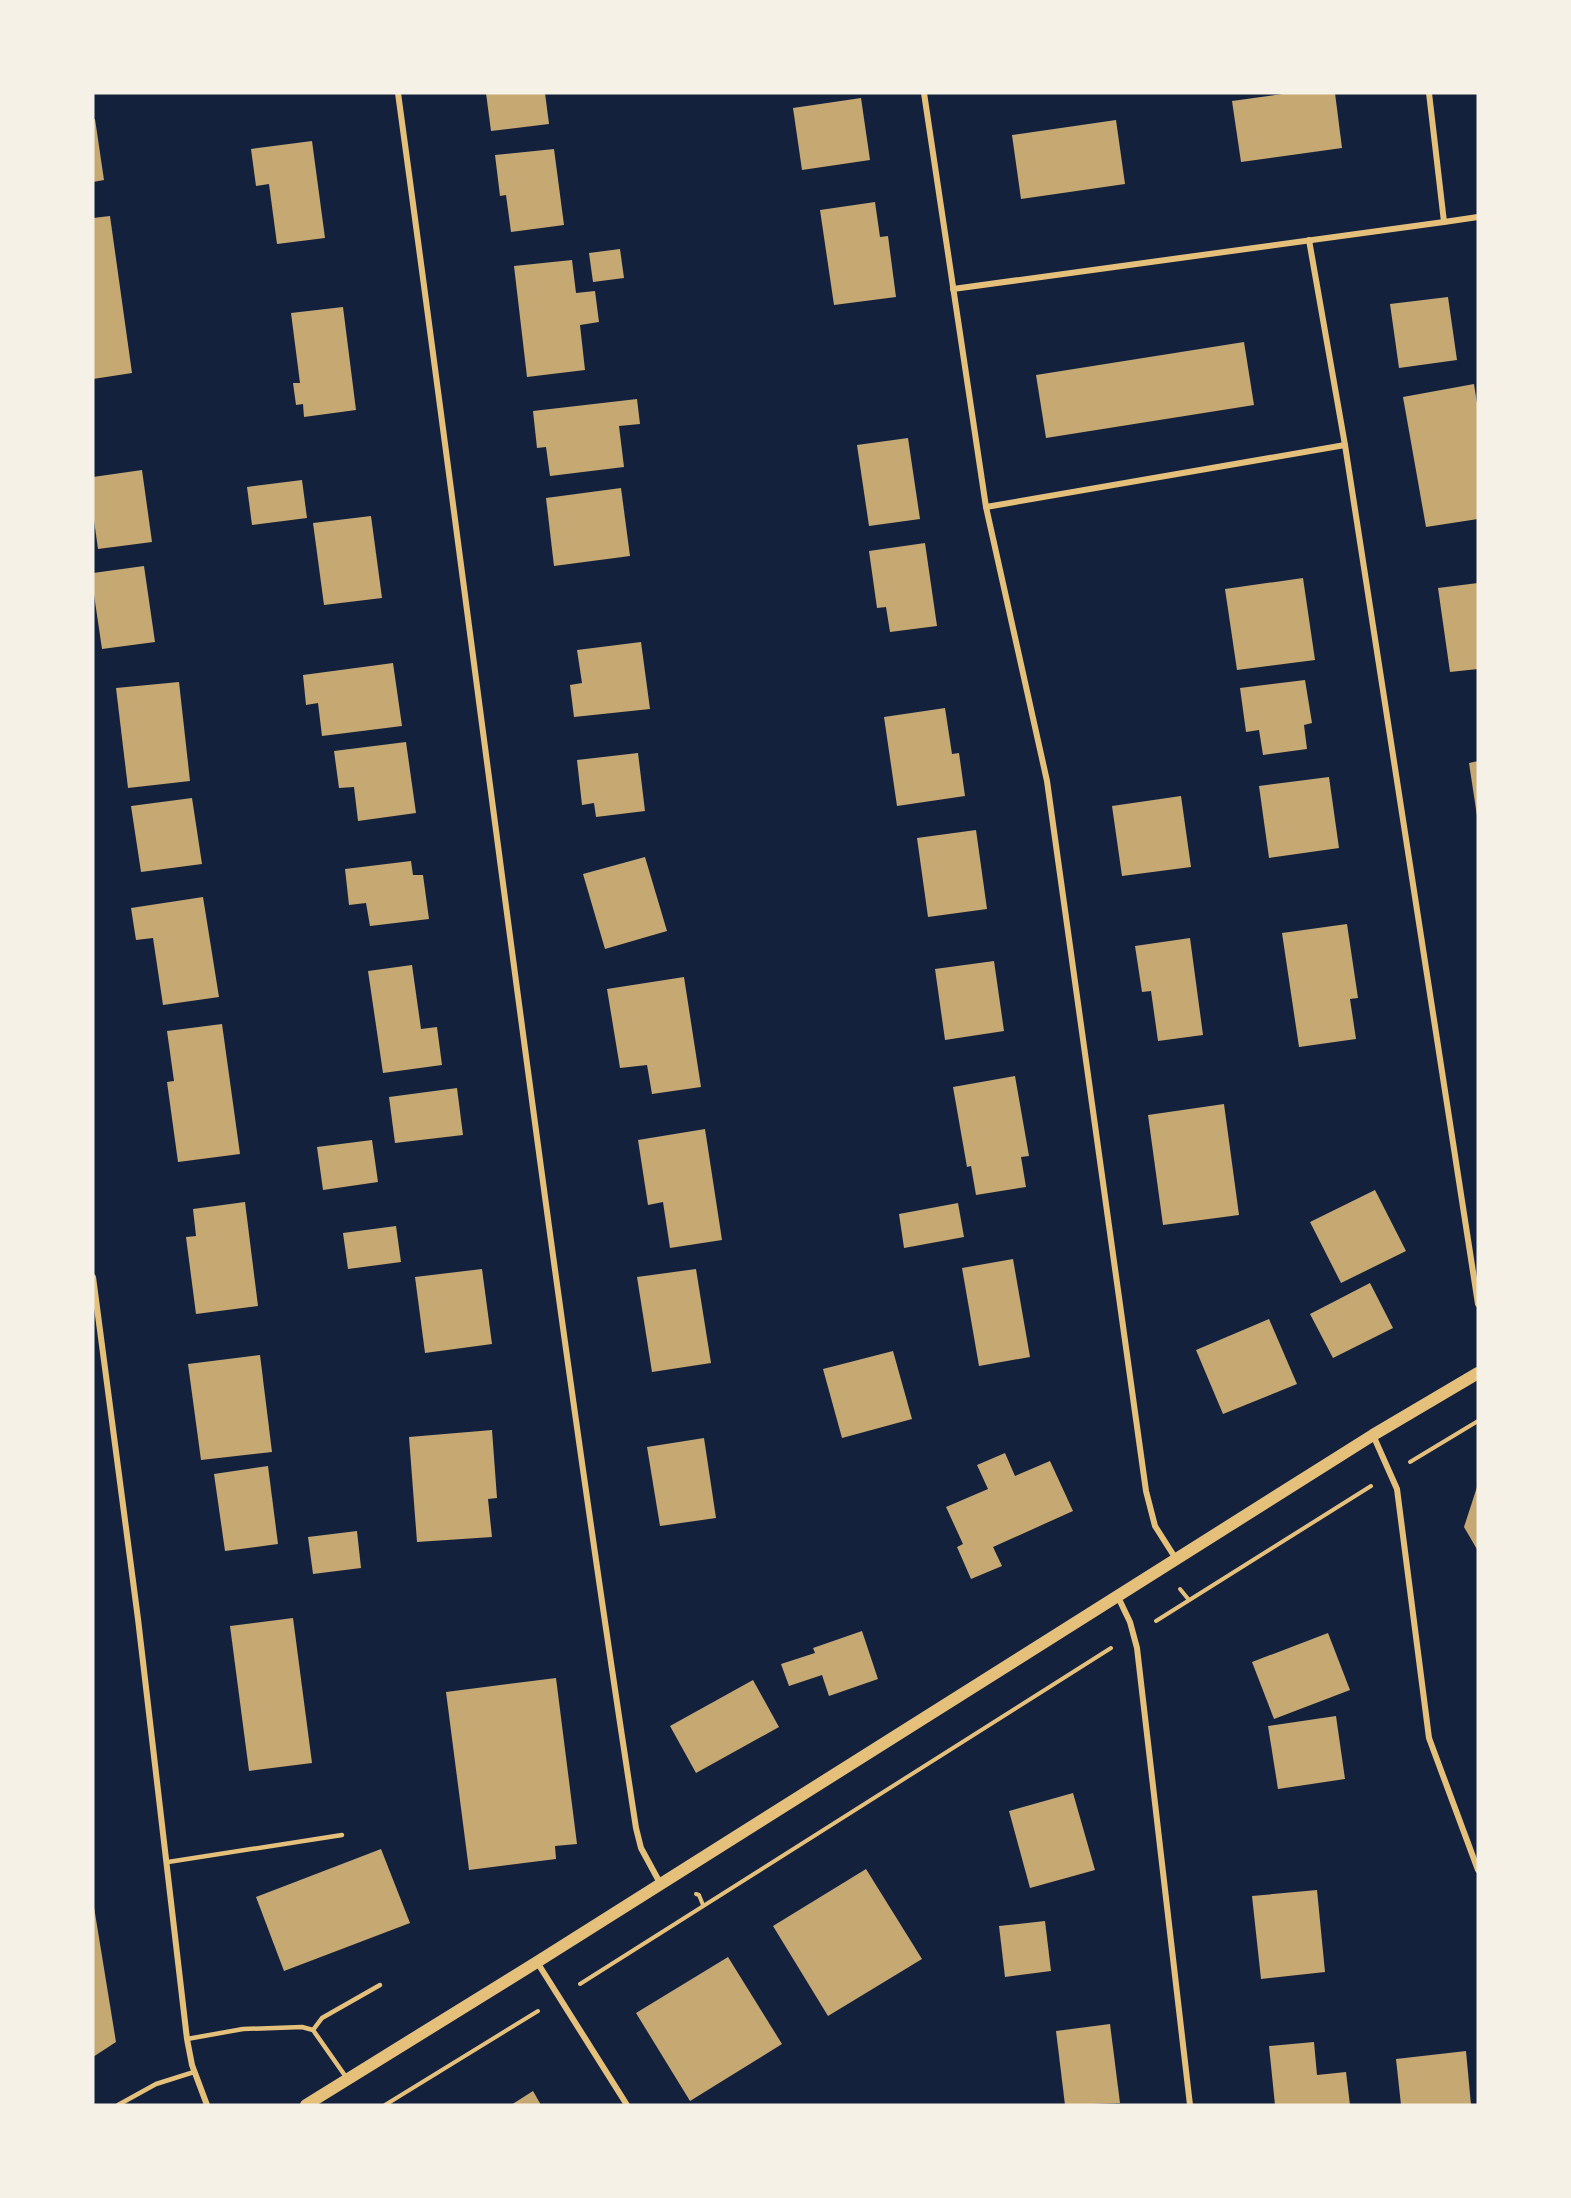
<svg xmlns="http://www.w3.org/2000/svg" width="1571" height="2198" font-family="Manrope,sans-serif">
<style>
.building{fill:#c6a872}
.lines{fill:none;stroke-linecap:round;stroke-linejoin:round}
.path{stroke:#e5c07b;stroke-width:4}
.service{stroke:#e5c07b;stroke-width:4.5}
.minor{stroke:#e5c07b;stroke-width:6}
.secondary{stroke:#e5c07b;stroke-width:12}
</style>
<rect width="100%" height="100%" fill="#14213d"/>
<g class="building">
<polygon points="486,93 545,93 549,124 491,131"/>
<polygon points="1290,93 1335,93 1342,148 1241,162 1232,101"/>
<polygon points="861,98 870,160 802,170 793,108"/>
<polygon points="95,119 104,180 93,182 93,120"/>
<polygon points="1116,120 1125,184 1021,199 1012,135"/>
<polygon points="312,141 325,238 277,244 269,184 256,186 251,149"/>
<polygon points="554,149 564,225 511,232 506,195 500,196 495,155"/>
<polygon points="875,202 880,237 888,236 896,297 834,305 820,210"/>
<polygon points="110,216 132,373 93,379 93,218"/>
<polygon points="620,249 624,278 593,282 589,253"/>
<polygon points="572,260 576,293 595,291 599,322 580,325 585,370 527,377 514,266"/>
<polygon points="1448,297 1457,360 1399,368 1390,304"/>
<polygon points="343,307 356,410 304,417 303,404 296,405 293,383 300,383 291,313"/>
<polygon points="1244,342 1254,405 1046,438 1036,375"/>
<polygon points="1474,384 1478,410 1478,519 1426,527 1403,397"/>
<polygon points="637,399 640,424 619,426 624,467 550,476 546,447 537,448 533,411"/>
<polygon points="908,438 920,519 869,526 857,445"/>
<polygon points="142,470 152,542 98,549 93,513 93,477"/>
<polygon points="302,480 307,518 252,525 247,487"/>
<polygon points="621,488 630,556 554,566 546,498"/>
<polygon points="371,516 382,598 324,605 313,523"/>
<polygon points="925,543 937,626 890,632 886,607 877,608 869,551"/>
<polygon points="144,566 155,642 102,649 93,588 93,573"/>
<polygon points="1303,578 1315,660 1237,670 1225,589"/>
<polygon points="1478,583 1478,669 1450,672 1438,588"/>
<polygon points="641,642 650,709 574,717 570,685 582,683 577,650"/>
<polygon points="393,663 402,726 322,736 318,703 306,705 303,675"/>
<polygon points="1305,680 1312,723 1304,725 1307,749 1263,755 1259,730 1246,732 1240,688"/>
<polygon points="179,682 190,781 128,788 116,688"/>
<polygon points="945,708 952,754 959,753 965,796 897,806 884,717"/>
<polygon points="406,742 416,813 358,821 354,787 339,788 334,751"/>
<polygon points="638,753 645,811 596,817 594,803 582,805 577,760"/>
<polygon points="1478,761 1478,816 1477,816 1469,763"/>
<polygon points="1329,777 1339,848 1269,858 1259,786"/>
<polygon points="1181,796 1191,867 1122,876 1112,806"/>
<polygon points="192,798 202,864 141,872 131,806"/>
<polygon points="976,830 987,909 928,917 917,838"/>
<polygon points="645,857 667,931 605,949 583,874"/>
<polygon points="411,861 413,875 423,875 429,919 370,926 366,903 349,905 345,869"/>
<polygon points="203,897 219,997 163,1005 153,938 136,940 131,908"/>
<polygon points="1347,924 1358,998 1350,999 1356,1039 1299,1047 1282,933"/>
<polygon points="1190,938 1203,1035 1158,1041 1151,991 1142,992 1135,946"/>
<polygon points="994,961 1004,1031 945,1040 935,969"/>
<polygon points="412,965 421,1029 437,1027 442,1065 383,1073 368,971"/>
<polygon points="684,977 701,1087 652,1094 647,1065 620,1068 607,989"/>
<polygon points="222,1024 240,1154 178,1162 167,1082 174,1081 167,1031"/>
<polygon points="1015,1076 1029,1156 1021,1157 1026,1187 976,1195 971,1166 967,1167 953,1087"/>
<polygon points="457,1088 463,1135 395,1143 389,1097"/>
<polygon points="1224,1104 1239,1215 1163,1225 1148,1115"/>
<polygon points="705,1129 722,1240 670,1248 663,1202 648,1205 638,1140"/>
<polygon points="372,1140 378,1182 323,1190 317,1147"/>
<polygon points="1375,1190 1406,1251 1341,1283 1310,1222"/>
<polygon points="245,1202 258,1306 196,1314 186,1237 196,1236 193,1209"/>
<polygon points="958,1203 964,1237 904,1248 899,1214"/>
<polygon points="396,1226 401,1262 348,1269 343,1233"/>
<polygon points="1013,1259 1030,1357 979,1366 962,1268"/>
<polygon points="482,1269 492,1344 425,1353 415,1277"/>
<polygon points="696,1269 711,1363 652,1372 637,1277"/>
<polygon points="1370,1283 1393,1328 1333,1358 1310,1314"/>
<polygon points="1269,1319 1297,1384 1223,1414 1196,1350"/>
<polygon points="893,1351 912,1419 842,1438 823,1369"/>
<polygon points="260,1355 272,1452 201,1460 188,1364"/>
<polygon points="492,1430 497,1498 488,1499 492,1537 417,1542 409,1437"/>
<polygon points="704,1438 716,1518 660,1526 647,1447"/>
<polygon points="1005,1453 1015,1476 1050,1461 1073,1511 993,1547 1002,1566 971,1579 957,1547 963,1544 946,1507 988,1489 977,1465"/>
<polygon points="268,1466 278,1544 225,1551 214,1474"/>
<polygon points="1478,1484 1478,1551 1464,1527"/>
<polygon points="357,1531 361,1568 313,1574 308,1537"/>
<polygon points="293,1618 312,1763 249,1771 230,1626"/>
<polygon points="862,1631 878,1679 829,1696 822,1675 789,1686 781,1664 815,1653 813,1648"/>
<polygon points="1328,1633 1350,1690 1274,1719 1252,1662"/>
<polygon points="556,1678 577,1844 555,1846 556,1859 469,1870 446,1692"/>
<polygon points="753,1680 779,1727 696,1773 670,1726"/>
<polygon points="1336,1716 1345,1779 1278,1789 1268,1726"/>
<polygon points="1073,1793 1095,1870 1030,1888 1009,1811"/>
<polygon points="381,1849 410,1923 284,1971 256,1897"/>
<polygon points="866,1869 922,1959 828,2016 773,1926"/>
<polygon points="1317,1890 1325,1972 1261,1979 1252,1896"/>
<polygon points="93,1901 116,2042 93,2057"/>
<polygon points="1045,1921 1051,1971 1005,1977 999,1926"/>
<polygon points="728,1957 782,2044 690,2101 636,2013"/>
<polygon points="1110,2024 1120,2103 1065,2105 1056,2031"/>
<polygon points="1314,2042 1317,2075 1346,2072 1350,2105 1275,2105 1269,2046"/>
<polygon points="1466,2051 1471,2105 1401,2105 1396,2059"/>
<polygon points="533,2091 541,2105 511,2105"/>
</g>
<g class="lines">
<g class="path">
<polyline points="1410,1462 1478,1421"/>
<polyline points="1180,1589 1189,1600"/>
<polyline points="1156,1621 1371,1486"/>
<polyline points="696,1894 699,1895 703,1905"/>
<polyline points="580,1984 1111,1648"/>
<polyline points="385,2105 538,2011"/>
</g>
<g class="service">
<polyline points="168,1862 342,1835"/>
<polyline points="313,2030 322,2018 380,1985"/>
<polyline points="187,2039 243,2029 302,2027 313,2030 346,2077"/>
<polyline points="118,2105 156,2084 194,2072"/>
</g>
<g class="minor">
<path d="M398 93C477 671 547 1251 636 1828L641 1848 660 1883"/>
<polyline points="924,93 986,507 1047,781 1146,1491 1155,1526 1176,1559"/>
<polyline points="1444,222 1478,217"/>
<polyline points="1309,240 1345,445 1478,1304"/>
<polyline points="953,289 1444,222 1429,93"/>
<polyline points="986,507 1345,445"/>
<polyline points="93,1277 138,1619 187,2039 192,2065 207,2105"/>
<polyline points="1373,1435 1397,1489 1429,1738 1478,1870"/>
<polyline points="1118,1597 1130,1622 1137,1648 1190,2105"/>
<polyline points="537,1962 627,2105"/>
</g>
<polyline class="secondary" points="306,2105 537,1962 1373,1435 1478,1373"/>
</g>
<rect width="1571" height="2198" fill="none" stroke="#f6f1e7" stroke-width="189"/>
</svg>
